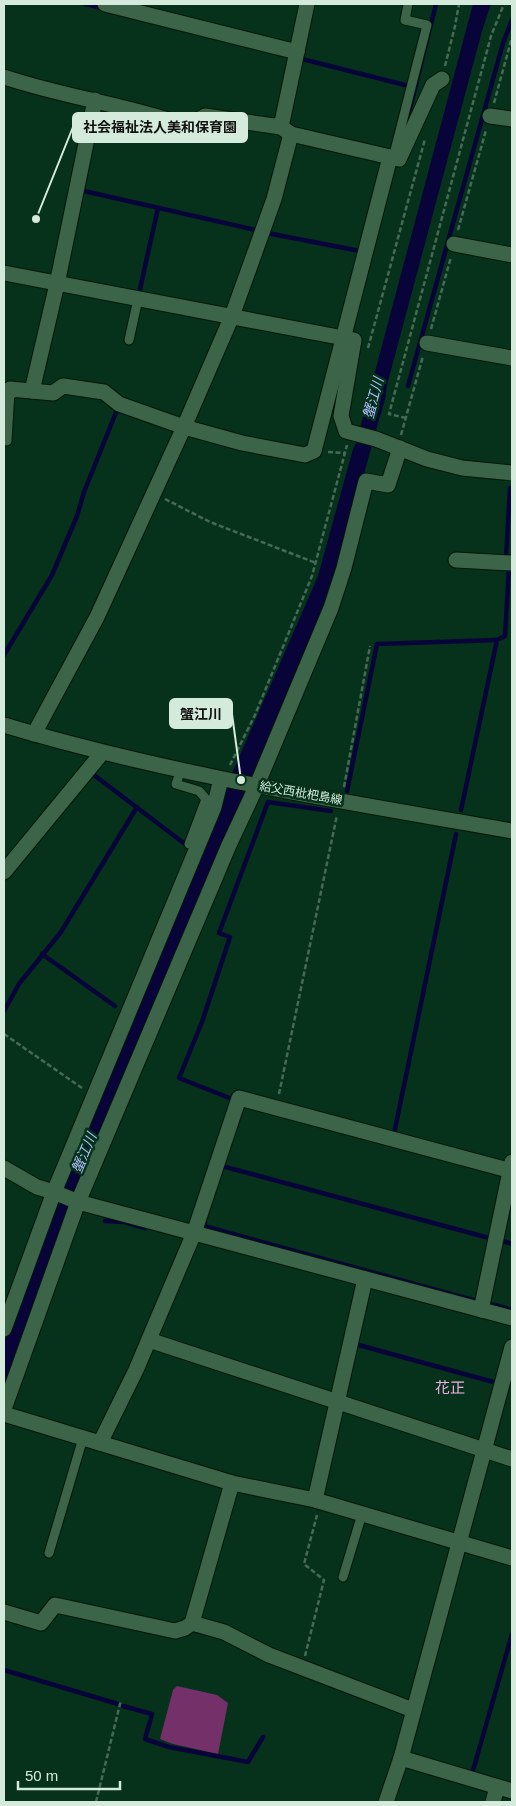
<svg xmlns="http://www.w3.org/2000/svg" width="516" height="1806" font-family="Helvetica,'Noto Sans JP',sans-serif">
<style>
.forest{fill:#743069}
.water{fill:#08043a}
.lines{fill:none;stroke-linecap:round;stroke-linejoin:round}
.stream{stroke:#08043a;stroke-width:4.5}
.lane-casing{stroke:#001707;stroke-width:11}
.street-casing{stroke:#001707;stroke-width:17}
.secondary-casing{stroke:#001707;stroke-width:17}
.path{stroke:#466a55;stroke-width:2.5;stroke-dasharray:5 2.5;stroke-linecap:butt}
.lane{stroke:#3c6449;stroke-width:9}
.street{stroke:#3c6449;stroke-width:15}
.secondary{stroke:#3c6449;stroke-width:15}
.labels{text-anchor:middle;dominant-baseline:central;stroke-width:5;stroke-linejoin:round;paint-order:stroke}
.street-label{font-size:12px;fill:#d4eada;stroke:#06311a}
.water-label{font-size:14px;font-style:italic;fill:#aebdfc;stroke:#06311a}
.quarter-label{font-size:15px;fill:#f0afe2;stroke:#06311a}
.leader{fill:none;stroke:#d4eada;stroke-width:2}
.callout-dot{fill:#d4eada;stroke:#06311a;stroke-width:2}
.callout{fill:#d4eada;stroke:#d4eada;stroke-width:2}
.callout-label{font-size:14px;text-anchor:middle;font-weight:bold;fill:#111}
</style>
<rect width="100%" height="100%" fill="#06311a"/>
<polygon class="forest" points="177,1686 217,1695 228,1703 218,1754 173,1744 160,1739 173,1690"/>
<polygon class="water" points="473,4 491,4 482,31 387,385 385,400 378,423 338,569 324,607 73,1195 4,1388 4,1342 55,1199 185,892 230,778 318,576 353,449 356,443"/>
<g class="lines">
<g class="stream">
<polyline points="85,4 103,8"/>
<polyline points="302,59 405,85"/>
<polyline points="409,113 436,4"/>
<polyline points="84,191 256,230"/>
<polyline points="267,233 360,251"/>
<polyline points="140,289 158,208"/>
<polyline points="408,386 503,43 512,20"/>
<polyline points="506,558 510,488"/>
<polyline points="4,655 52,575 77,516 84,492 117,410 119,411"/>
<polyline points="94,775 185,844"/>
<polyline points="347,791 377,644 497,640"/>
<polyline points="461,810 497,640 505,636 509,568"/>
<polyline points="42,954 115,1006"/>
<polyline points="4,1011 19,984 61,932 137,807"/>
<polyline points="232,1099 179,1078 202,1022 230,937 219,933 268,802 331,811"/>
<polyline points="395,1129 456,834"/>
<polyline points="222,1166 489,1238"/>
<polyline points="105,1221 124,1222 145,1228"/>
<polyline points="205,1222 204,1226 473,1300"/>
<polyline points="503,1241 512,1244"/>
<polyline points="491,1304 512,1310"/>
<polyline points="355,1344 497,1383"/>
<polyline points="4,1670 118,1704"/>
<polyline points="123,1706 152,1714 145,1739 169,1747 248,1762 263,1737"/>
<polyline points="471,1774 472,1774 512,1634"/>
</g>
<g class="lane-casing">
<g id="lane">
<polyline points="393,158 427,25 405,20 408,4"/>
<polyline points="129,340 138,299"/>
<polyline points="7,441 10,392"/>
<polyline points="181,770 176,784 199,791 206,799 189,844"/>
<polyline points="49,1553 83,1438"/>
<polyline points="343,1577 362,1514"/>
</g>
</g>
<g class="street-casing">
<g id="street">
<polyline points="105,4 297,52"/>
<polyline points="307,4 281,127 291,134 399,159 433,85 442,79"/>
<path d="M4 77C64 97 127 105 187 126L205 116 281 127"/>
<polyline points="490,116 512,119"/>
<polyline points="454,244 512,255"/>
<polyline points="4,273 354,340 341,416 346,431 376,439 427,459 462,468 512,473"/>
<polyline points="427,343 512,358"/>
<polyline points="4,391 10,392 10,389 53,393 63,386 104,392 119,404 184,427 242,443 305,455 314,451 390,157"/>
<polyline points="32,391 57,284 95,100"/>
<polyline points="456,560 512,563"/>
<polyline points="34,734 97,617 184,427 232,316 274,199 291,134"/>
<polyline points="4,872 102,753"/>
<polyline points="4,1168 37,1187 54,1192 78,1202 512,1318"/>
<polyline points="481,1310 512,1162"/>
<polyline points="4,1329 54,1192 214,807 221,779"/>
<polyline points="149,1340 512,1459"/>
<polyline points="4,1409 78,1202 229,845 257,785 331,608 344,568 366,481 388,485 400,448"/>
<polyline points="4,1414 232,1483 315,1500 512,1558"/>
<polyline points="100,1443 136,1370 194,1233 239,1098 512,1171"/>
<polyline points="315,1500 365,1279"/>
<polyline points="4,1612 41,1623 55,1605 175,1631 185,1628 192,1623 232,1483"/>
<polyline points="192,1623 224,1632 269,1655 413,1710"/>
<polyline points="401,1758 512,1791"/>
<polyline points="386,1802 401,1758 512,1347"/>
<polyline points="493,1802 497,1787"/>
</g>
</g>
<g class="secondary-casing">
<path id="secondary" d="M4 725C170 775 342 801 512 831"/>
</g>
<g class="path">
<polyline points="445,66 455,26 459,4"/>
<polyline points="494,103 512,37"/>
<polyline points="458,230 486,130"/>
<polyline points="431,329 451,257"/>
<polyline points="368,348 425,139"/>
<polyline points="406,418 389,414 491,36 504,4"/>
<polyline points="401,435 423,356"/>
<polyline points="328,452 345,453"/>
<polyline points="165,499 210,522 316,563"/>
<polyline points="230,765 255,715 312,576 347,445"/>
<polyline points="344,787 370,646"/>
<polyline points="4,1034 82,1088"/>
<polyline points="279,1094 337,815"/>
<polyline points="305,1656 324,1580 304,1564 317,1515"/>
<polyline points="96,1802 121,1700"/>
</g>
<use href="#lane" class="lane"/>
<use href="#street" class="street"/>
<use href="#secondary" class="secondary"/>
</g>
<g class="labels">
<g class="street-label">
<text transform="translate(301 793) rotate(10)">給父西枇杷島線</text>
</g>
<g class="water-label">
<text transform="translate(373 398) rotate(-75)">蟹江川</text>
<text transform="translate(84 1153) rotate(-67)">蟹江川</text>
</g>
<g class="quarter-label">
<text x="450" y="1387">花正</text>
</g>
</g>
<path class="leader" d="M36 219L73 127M241 780L232 714"/>
<g class="callout-dot">
<circle cx="36" cy="219" r="5"/>
<circle cx="241" cy="780" r="5"/>
</g>
<g class="callout">
<rect x="73" y="113" width="174" height="29" rx="5"/>
<rect x="170" y="699" width="62" height="29" rx="5"/>
</g>
<g class="callout-label">
<text x="160" y="132">社会福祉法人美和保育園</text>
<text x="201" y="719">蟹江川</text>
</g>
<rect width="516" height="1806" fill="none" stroke="#d4eada" stroke-width="10"/>
<path d="M18 1781v8h102v-8" fill="none" stroke="#d4eada" stroke-width="2.5"/>
<text x="25" y="1781" font-size="15" fill="#d4eada" stroke="#06311a" stroke-width="4" paint-order="stroke">50 m</text>
</svg>
